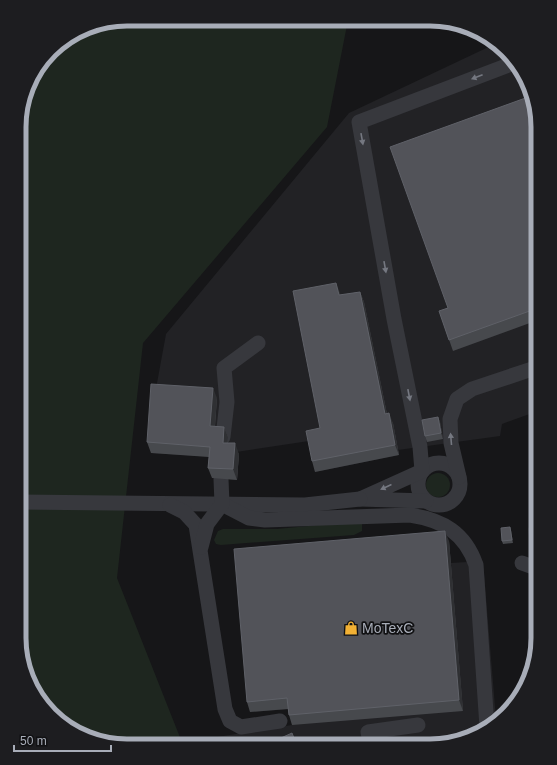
<svg xmlns="http://www.w3.org/2000/svg" width="557" height="765" font-family="Helvetica,sans-serif">
<style>
.built{fill:#222225}
.green{fill:#1e261f}
.lines{fill:none;stroke-linecap:round;stroke-linejoin:round}
.minor{stroke:#37383d;stroke-width:15}
.wall{fill:#47494d}
.shaded-wall{fill:#2f3033}
.building{fill:#525359;stroke:#5f6168}
.oneway{fill:#757881}
.labels{text-anchor:middle;dominant-baseline:central;stroke-width:3.5;stroke-linejoin:round;paint-order:stroke}
.poi-label{font-size:14px;fill:#a8adb8;stroke:#111113;text-anchor:start}
.rim{fill:none;stroke:#a8adb8;stroke-width:5}
</style>
<rect width="100%" height="100%" fill="#161618"/>
<g class="built">
<polygon points="497,43 527,79 538,127 538,411 502,424 500,436 398,450 399,455 315,472 309,441 230,453 239,454 237,480 212,478 213,457 151,453 155,394 166,334 349,113"/>
<polygon points="538,510 538,607 528,529 535,512"/>
<polygon points="449,541 451,563 483,561 496,719 478,735 430,746 219,745 217,737 292,725 291,709 250,712 238,559"/>
</g>
<g class="green">
<polygon points="127,19 348,20 327,127 143,343 117,578 183,745 113,745 67,728 30,686 19,638 20,113 33,73 56,46 92,25"/>
<circle cx="438" cy="485" r="12"/>
<polygon points="360,521 362,523 362,531 354,535 221,545 216,544 214,540 218,531 223,529 277,529"/>
</g>
<g class="lines">
<g class="minor">
<polyline points="223,437 227,402 224,368 258,343"/>
<circle cx="439" cy="484" r="21"/>
<polyline points="459,477 451,443 450,419 457,399 472,389 538,367"/>
<polyline points="426,501 360,499 422,471 420,447 394,319 359,122 514,63"/>
<polyline points="19,502 305,505 360,499"/>
<path d="M222 504 249 518 265 520 410 515C443 520 465 533 476 565L487 727"/>
<polyline points="170,505 184,512 196,525 225,709 230,721 241,727 280,721"/>
<polyline points="201,547 207,524 222,504 221,479"/>
<polyline points="522,563 533,567"/>
<polyline points="371,746 368,732 418,725"/>
</g>
</g>
<g class="wall">
<polygon points="538,127 538,320 453,351 439,311 448,308"/>
<polygon points="360,292 364,302 387,414 393,423 399,455 315,472 312,461 320,428 340,293 340,295"/>
<polygon points="217,398 215,426 224,427 228,437 228,443 239,454 237,480 212,478 208,468 209,457 151,453 147,442"/>
<polygon points="438,417 440,422 443,439 427,442 425,436"/>
<polygon points="510,527 511,530 513,543 503,544 502,541"/>
<polygon points="449,541 463,711 292,725 289,715 288,709 250,712 247,702"/>
</g>
<g class="shaded-wall">
<polygon points="336,283 340,293 343,306 339,295"/>
<polygon points="360,292 364,302 389,424 385,414"/>
<polygon points="213,388 217,398 214,436 210,426"/>
<polygon points="389,413 393,423 399,455 395,445"/>
<polygon points="438,417 440,422 443,439 441,433"/>
<polygon points="224,427 228,437 227,453 223,443"/>
<polygon points="235,443 239,454 237,480 233,469"/>
<polygon points="510,527 511,530 513,543 512,540"/>
<polygon points="445,531 449,541 463,711 459,700"/>
</g>
<g class="building">
<polygon points="531,96 538,127 538,308 449,340 439,311 448,308 390,147"/>
<polygon points="336,283 339,295 360,292 385,414 389,413 395,445 312,461 306,431 320,428 293,291"/>
<polygon points="151,384 213,388 210,426 224,427 223,443 235,443 233,469 208,468 210,447 147,442"/>
<polygon points="438,417 441,433 425,436 422,420"/>
<polygon points="535,519 538,519 538,535"/>
<polygon points="510,527 512,540 502,541 501,528"/>
<polygon points="445,531 459,700 289,715 287,698 247,702 234,549"/>
<polygon points="292,733 297,746 263,746"/>
<polygon points="425,739 426,746 382,746"/>
</g>
<defs><path id="oneway-solid" d="M-6-.8H1V-3.2L6.5 0L1 3.2V.8H-6Z"/></defs>
<g class="oneway">
<use href="#oneway-solid" transform="translate(477 77) rotate(159)"/>
<use href="#oneway-solid" transform="translate(362 139) rotate(80)"/>
<use href="#oneway-solid" transform="translate(385 267) rotate(80)"/>
<use href="#oneway-solid" transform="translate(409 395) rotate(79)"/>
<use href="#oneway-solid" transform="translate(451 439) rotate(-95)"/>
<use href="#oneway-solid" transform="translate(386 487) rotate(156)"/>
</g>
<defs>
<g id="shop-bare" transform="scale(1.08)"><path d="M-5-2.5h2.3a2.7 3.5 0 0 1 5.4 0H5L5.5 6h-11ZM-1.5-2.5h3a1.5 2.3 0 0 0-3 0Z" fill="#f2b134" stroke="#111113" stroke-width="2.5" paint-order="stroke"/></g>
</defs>
<g fill-rule="evenodd">
<use href="#shop-bare" x="351" y="628"/>
</g>
<g class="labels">
<g class="poi-label">
<text x="362" y="628">MoTexC</text>
</g>
</g>
<path d="M0 0H557V765H0ZM127 26H430A101 101 0 0 1 531 127V638A101 101 0 0 1 430 739H127A101 101 0 0 1 26 638V127A101 101 0 0 1 127 26Z" fill="#1d1d20" fill-rule="evenodd"/>
<path class="rim" d="M127 26H430A101 101 0 0 1 531 127V638A101 101 0 0 1 430 739H127A101 101 0 0 1 26 638V127A101 101 0 0 1 127 26Z"/>
<path d="M14 745v6h97v-6" fill="none" stroke="#a8adb8" stroke-width="2"/>
<text x="20" y="745" font-size="12" fill="#a8adb8" stroke="#111113" stroke-width="3" paint-order="stroke">50 m</text>
</svg>
